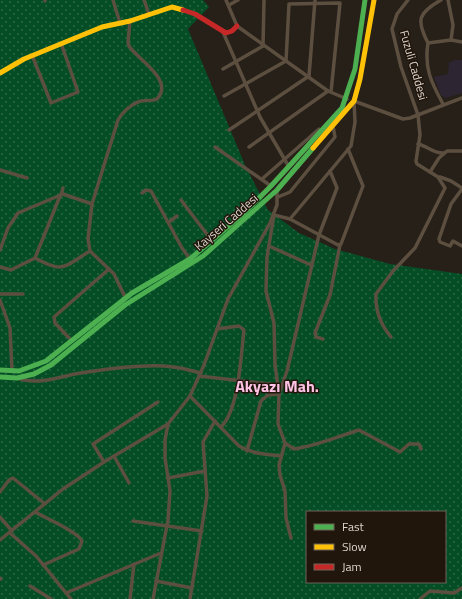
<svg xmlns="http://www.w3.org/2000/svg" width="462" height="599" font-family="'Titillium Web',sans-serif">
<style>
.education{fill:#2d2531}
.green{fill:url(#green-dots);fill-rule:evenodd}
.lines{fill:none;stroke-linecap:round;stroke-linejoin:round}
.street{stroke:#5c4f40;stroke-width:3.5}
.fast{stroke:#4caf50;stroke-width:5}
.slow{stroke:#ffc107;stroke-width:5}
.jam{stroke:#c62828;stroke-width:5}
.labels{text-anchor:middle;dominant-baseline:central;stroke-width:3;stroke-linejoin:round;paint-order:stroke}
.street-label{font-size:12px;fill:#ded6cf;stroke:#21160b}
.district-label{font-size:16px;font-weight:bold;fill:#fec3e5;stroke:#21160b}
</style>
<defs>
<pattern id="green-dots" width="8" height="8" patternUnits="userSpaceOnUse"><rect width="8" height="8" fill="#054e25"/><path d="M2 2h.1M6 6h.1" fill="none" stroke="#296744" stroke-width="1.8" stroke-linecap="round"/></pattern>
</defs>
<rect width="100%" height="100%" fill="#262019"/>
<polygon class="education" points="453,60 462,60 462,93 446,98 441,95 434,77 448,74 449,62 452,62"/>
<path class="green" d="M0 0H203L209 7 188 29 245 165 268 210 299 233 335 249 390 264 462 274V599H0ZM307 512H445V582H307Z"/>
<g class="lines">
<g class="street">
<polyline points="45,0 45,1"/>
<polyline points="113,0 120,23"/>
<polyline points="144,0 149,14"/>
<polyline points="226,0 237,26 328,91 347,99"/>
<polyline points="448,0 453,25 451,40"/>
<polyline points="229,5 238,0"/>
<polyline points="223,32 260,117 289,167"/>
<path d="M428 43C416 20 418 13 441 0"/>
<polyline points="263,46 264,0"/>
<polyline points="32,55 51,103 78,92 61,43"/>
<polyline points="223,69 263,46"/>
<polyline points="224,96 286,61 289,4 340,3 331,92"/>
<path d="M443 104C431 82 424 68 428 43L451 40 462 42"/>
<polyline points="229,130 309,76 315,0"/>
<path d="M418 144C427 146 434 154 444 153"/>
<polyline points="215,147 271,186"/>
<polyline points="249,147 328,91"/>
<path d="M348 149 363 186 341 244 338 245 290 219 274 215 267 257 266 291 274 323 275 365 279 394 278 424 285 443 294 449C316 446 337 437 359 430L400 452 409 444H419L421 449"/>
<polyline points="0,170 27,178"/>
<polyline points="430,172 439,158 447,151 462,151"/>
<polyline points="440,177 451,181 462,188"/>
<polyline points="262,179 319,129"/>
<polyline points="462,189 451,204 439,239 440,242 450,246 453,241 462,246"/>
<polyline points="142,193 146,190 151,191 182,248 190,259"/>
<polyline points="61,195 63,188"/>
<polyline points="278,197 290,192 335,137 333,126"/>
<polyline points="181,200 212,241"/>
<polyline points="290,219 351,146 355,122 354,101 403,119 410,118 462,98"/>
<polyline points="169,222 177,216"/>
<polyline points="269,246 311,265"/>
<polyline points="0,250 8,228 18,213 63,194 92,204"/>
<path d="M35 258C64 274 63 267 90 251"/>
<polyline points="0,267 11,270 35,258 60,196"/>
<polyline points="0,294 23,294"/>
<path d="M125 297 114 274 90 251 88 239 92 204 118 120C122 113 130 105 138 102 144 99 151 102 157 99 175 80 137 59 129 46L128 42 130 21"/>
<polyline points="0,300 10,328 12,371"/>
<path d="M217 329 239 326 244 330C241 355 239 410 221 427"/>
<path d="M391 337C381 325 375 310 376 294L393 271 415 248 445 188 438 177 417 164 416 161 420 135 418 115 401 67 392 29 397 14 408 0"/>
<polyline points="323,339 316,337 315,333 330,295 340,245"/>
<polyline points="72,341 55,323 54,317 109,269"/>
<polyline points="199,376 278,385"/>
<path d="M20 379C41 385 60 376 81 373 107 369 148 363 173 367 183 368 192 371 201 373"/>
<path d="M190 396 239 446C252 454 266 454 281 456"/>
<polyline points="285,443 279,465 280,475 285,491 286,518 291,538"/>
<polyline points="247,451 261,401 268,395 279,394 287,371 319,235 337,188 330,171"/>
<polyline points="114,456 129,483"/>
<polyline points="104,462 93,444 158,402"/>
<polyline points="168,478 205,471"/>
<polyline points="0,492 9,480 13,478 45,504"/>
<path d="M35 512C45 518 77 531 82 541L79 549 43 565"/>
<polyline points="0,517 12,531"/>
<polyline points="133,521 202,531"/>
<polyline points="10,533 36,556 71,599"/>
<polyline points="0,540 63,489 104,462 168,424 190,396 204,365 228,299 270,223 277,205 277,190"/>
<polyline points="0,578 1,579"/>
<polyline points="156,581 192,588"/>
<polyline points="30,586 51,599"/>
<polyline points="66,593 161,553"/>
<polyline points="130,599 134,564"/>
<polyline points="153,599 168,520 170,491 165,458 165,440 168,424"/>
<polyline points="190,599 207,496 203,442 215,421"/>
<polyline points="420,599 430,591 454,593 462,588"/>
</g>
<g class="fast">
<polyline points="0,370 19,371 46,361 132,293 190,259 244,213 271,186 342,108 355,69 365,0"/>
<polyline points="0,377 17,378 34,374 51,365 125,305 203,256 277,190 313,148"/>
</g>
<g class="slow">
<polyline points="0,73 24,59 102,27 130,21 172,7 183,10"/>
<polyline points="313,148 354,101 360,79 374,0"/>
</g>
<polyline class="jam" points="183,10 195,14 226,33 232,31 237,26"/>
</g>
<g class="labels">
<g class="street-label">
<text transform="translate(414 65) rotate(74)">Fuzuli Caddesi</text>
<text transform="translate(226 222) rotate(-41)">Kayseri Caddesi</text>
</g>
<g class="district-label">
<text x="277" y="386">Akyazı Mah.</text>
</g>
</g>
<rect x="306" y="511" width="140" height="72" fill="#21160b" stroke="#6d6359"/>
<rect x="314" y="524" width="20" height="6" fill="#4caf50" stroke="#6d6359"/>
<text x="342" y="531" font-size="12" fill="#ded6cf">Fast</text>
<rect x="314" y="544" width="20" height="6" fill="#ffc107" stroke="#6d6359"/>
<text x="342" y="551" font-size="12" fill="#ded6cf">Slow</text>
<rect x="314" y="564" width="20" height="6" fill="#c62828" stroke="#6d6359"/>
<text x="342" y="571" font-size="12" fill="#ded6cf">Jam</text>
</svg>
